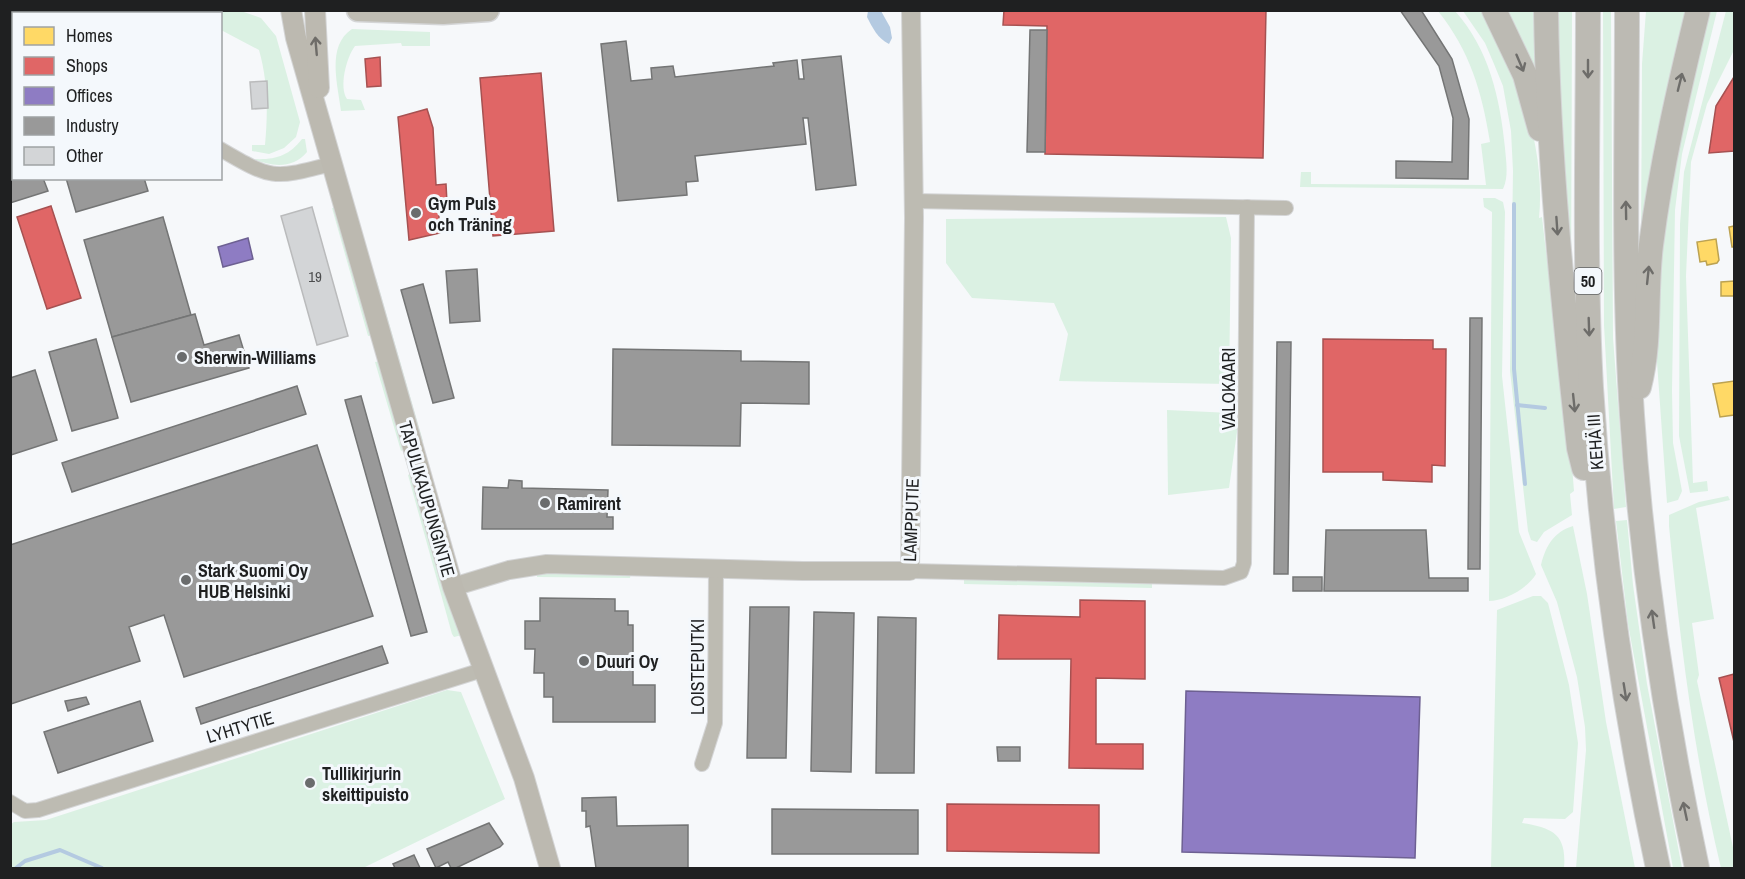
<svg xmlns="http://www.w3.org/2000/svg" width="1745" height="879" font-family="'Archivo Narrow',sans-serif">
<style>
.green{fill:#dbf1e3}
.water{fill:#b4cae1}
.homes{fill:#ffd966;stroke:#bca251;stroke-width:1.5}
.shops{fill:#e06666;stroke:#a65151;stroke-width:1.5}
.offices{fill:#8e7cc3;stroke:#6d6092;stroke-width:1.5}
.industry{fill:#999;stroke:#747575;stroke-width:1.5}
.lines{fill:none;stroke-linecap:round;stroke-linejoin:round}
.stream{stroke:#b4cae1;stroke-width:4}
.building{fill:#d3d5d7;stroke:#babbbc;stroke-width:1.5}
.minor-casing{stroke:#d4d5d6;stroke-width:16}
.tertiary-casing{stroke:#d4d5d6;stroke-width:20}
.secondary-casing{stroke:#d4d5d6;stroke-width:22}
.primary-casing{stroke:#d4d5d6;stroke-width:25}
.trunk-casing{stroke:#d4d5d6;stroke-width:26}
.minor{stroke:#bdbbb2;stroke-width:14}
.tertiary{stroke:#bdbbb2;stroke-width:18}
.secondary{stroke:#bcb9b0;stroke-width:20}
.primary{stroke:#bebcb3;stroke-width:22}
.trunk{stroke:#bcbab3;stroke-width:24}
.oneway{stroke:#6e6c68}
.oneway2{stroke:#6e6d6a}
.poi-dot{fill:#6a6c6d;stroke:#f4f8fc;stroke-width:2}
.labels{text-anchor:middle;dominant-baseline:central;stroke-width:6;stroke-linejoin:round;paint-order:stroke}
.number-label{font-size:15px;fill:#4c4d4e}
.shield{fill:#f4f8fc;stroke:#5f6163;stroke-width:1.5}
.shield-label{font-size:16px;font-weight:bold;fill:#1f2021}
.poi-label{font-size:18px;font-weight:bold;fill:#1f2021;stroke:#f4f8fc;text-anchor:start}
.street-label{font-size:18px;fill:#1f2021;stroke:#f4f8fc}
</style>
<rect width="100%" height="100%" fill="#f6f8fa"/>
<g class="green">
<path d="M98 11H241L261 18 276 36 300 122 296 137 284 148 269 154 252 151V145H265C268 112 268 82 259 50L221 30 220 14H99Z"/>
<path d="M1438 11H1455C1489 49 1500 98 1505 148 1506 161 1509 177 1503 189L1300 187 1301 172H1311V184L1486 185 1481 144 1490 142C1482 92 1470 51 1438 11Z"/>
<path d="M1463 11H1486C1518 72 1546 148 1539 218L1542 217C1552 309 1568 399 1574 491L1570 494 1572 515 1544 532 1537 542 1531 540 1528 531 1510 371 1513 171 1511 131 1503 86 1494 64 1485 43Z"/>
<polygon points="1503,11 1536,11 1541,84"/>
<polygon points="1551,11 1572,11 1571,298"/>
<polygon points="1603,11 1611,11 1613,338 1626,507 1614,509 1604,325"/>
<polygon points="1646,11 1692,11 1641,241 1642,64"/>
<polygon points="1711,11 1717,11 1682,154 1675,210 1672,391 1673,443 1682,491 1678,500 1667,503 1656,348 1660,239 1701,41"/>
<polygon points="1726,11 1734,11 1734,50 1707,104 1691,162 1686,276 1693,483 1707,481 1708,491 1690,493 1679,436 1680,224 1684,172"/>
<path d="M352 29 430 32V46H402L401 43 355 46C346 58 339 87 347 99L361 100 365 110 341 111C338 85 326 46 352 29Z"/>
<path d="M302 139H305L307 152C293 169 272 167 254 159 275 160 289 156 302 139Z"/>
<path d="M1483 198H1495L1503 202 1505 212 1502 376 1519 532 1536 574C1528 588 1505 601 1489 601V597L1492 212 1484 207Z"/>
<polygon points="337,207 373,335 368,336 332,208"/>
<polygon points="1226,217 1231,238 1229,384 1059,381 1068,334 1054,303 972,298 946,263 946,219"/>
<polygon points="376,278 423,441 418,442 372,279"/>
<polygon points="380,361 405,448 401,451 375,362"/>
<polygon points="1167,410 1231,413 1238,425 1229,488 1168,495"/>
<polygon points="412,473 462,635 454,637 452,634 408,475"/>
<path d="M1728 496 1730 500 1696 508 1714 619 1692 623 1699 675 1697 681 1734 852V868H1721C1694 756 1680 641 1669 526V515L1699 502Z"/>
<polygon points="1627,520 1633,585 1647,684 1682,868 1673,868 1628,624 1616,521"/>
<path d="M1573 526 1587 594 1606 722 1635 868H1576L1586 750 1585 727 1577 677 1557 602 1541 565C1546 545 1554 532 1573 526Z"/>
<polygon points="537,573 631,573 630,578 537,577"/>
<polygon points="964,579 1152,583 1152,588 964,584"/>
<path d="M1533 596H1541L1548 603 1569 685 1578 743 1573 812 1565 819 1524 818 1522 823C1551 828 1567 833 1564 868H1491L1497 610Z"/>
<polygon points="447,690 461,692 505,799 363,868 11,868 11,824 14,822 46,820"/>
</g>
<path class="water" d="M868 11H881L890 27 892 38 889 44C878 39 872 27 867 17Z"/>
<g class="homes">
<polygon points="1734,226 1734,247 1732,247 1729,227"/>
<polygon points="1716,239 1719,260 1717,263 1707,265 1706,261 1700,262 1697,242"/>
<polygon points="1734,281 1734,296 1721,296 1721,282"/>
<polygon points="1734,381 1734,415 1720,417 1713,384"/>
</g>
<g class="shops">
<polygon points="1004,10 1266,10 1263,158 1045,154 1047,26 1003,25"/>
<polygon points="380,57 381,86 367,87 365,59"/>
<polygon points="541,73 554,231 493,236 480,78"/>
<polygon points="1734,77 1734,151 1709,153 1716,106"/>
<polygon points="427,109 433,128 436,185 446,184 447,203 438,204 440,233 409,240 398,117"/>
<polygon points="51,206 81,298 47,309 17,217"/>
<polygon points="1323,339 1433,340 1433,349 1446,349 1445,466 1432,465 1432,482 1383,480 1383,472 1323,472"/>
<polygon points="1080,600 1145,601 1145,679 1096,678 1096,744 1143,744 1143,769 1069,768 1071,659 998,659 999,615 1080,617"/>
<polygon points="1734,674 1734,742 1719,678"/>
<polygon points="947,804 1099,805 1099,853 947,851"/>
</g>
<g class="offices">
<polygon points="248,238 253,259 223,267 218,247"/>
<polygon points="1186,691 1420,697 1415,858 1182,852"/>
</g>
<g class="industry">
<polygon points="22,10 80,10 81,14 23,14"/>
<polygon points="1400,10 1421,10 1452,59 1469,119 1468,179 1396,178 1396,161 1452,162 1453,118 1439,66"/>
<polygon points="10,20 14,30 14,87 10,87"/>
<polygon points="1030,30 1047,30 1045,152 1027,152"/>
<polygon points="626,41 631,81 652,79 651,68 673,66 675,77 774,66 773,63 797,60 799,79 804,79 802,60 841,56 856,185 816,190 808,118 803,118 806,144 695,156 698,181 686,182 687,195 618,201 601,44"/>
<polygon points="14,164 14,178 43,178 48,191 10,203 10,165"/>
<polygon points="66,178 144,178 148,191 76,212"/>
<polygon points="163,217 191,315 112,337 84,240"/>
<polygon points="477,269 480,321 450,323 446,271"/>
<polygon points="423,284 454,398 433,403 401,290"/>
<polygon points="195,314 204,345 239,335 249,368 131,402 112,337"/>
<polygon points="1470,318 1482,318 1480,569 1468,569"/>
<polygon points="96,339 118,418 72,431 49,352"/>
<polygon points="1277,342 1291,342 1288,574 1274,574"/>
<polygon points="613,349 741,351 741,361 809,362 809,404 741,403 740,446 612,445"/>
<polygon points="35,370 57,440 11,455 10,378"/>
<polygon points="297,386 306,414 72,492 62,463"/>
<polygon points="361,396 427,632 411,636 345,400"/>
<polygon points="317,445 373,616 184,677 164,615 129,627 140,661 11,704 10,545"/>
<polygon points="509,480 522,481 522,488 608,490 607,517 613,517 613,529 482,529 483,487 508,488"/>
<polygon points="1326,530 1426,530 1429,578 1468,578 1468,591 1324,591"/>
<rect x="1293" y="577" width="29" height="14"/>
<polygon points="540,598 615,599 615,611 628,611 628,625 633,625 633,685 655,685 655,722 553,722 553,697 544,697 544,673 534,673 535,649 525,649 525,621 540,621"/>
<polygon points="750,607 789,607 786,758 747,758"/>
<polygon points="814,612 854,613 851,772 811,771"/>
<polygon points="878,617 916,618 914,773 876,773"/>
<polygon points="382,646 388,663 201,724 196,708"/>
<polygon points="86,697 89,704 68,711 65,701"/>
<polygon points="140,701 153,741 58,773 44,732"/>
<polygon points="997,747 1020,747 1020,761 998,761"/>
<polygon points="616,797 617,826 688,825 688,868 596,868 590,826 586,827 586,811 582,811 582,798"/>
<polygon points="772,809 918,810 918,854 772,854"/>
<polygon points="489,823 503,844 500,847 456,868 451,868 448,862 436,868 427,849"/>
<polygon points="414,855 420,868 395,868 393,864"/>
</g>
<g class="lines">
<g class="stream">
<polyline points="1514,204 1514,369 1525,484"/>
<polyline points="1517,405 1545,408"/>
<polyline points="16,868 25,861 60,850 102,868"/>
</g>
</g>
<g class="building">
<polygon points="267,81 268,108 252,109 250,82"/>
<polygon points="312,207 348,336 317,345 281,216"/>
</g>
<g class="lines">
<g class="minor-casing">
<g id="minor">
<polyline points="10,119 14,118"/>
<path d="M220 149C273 180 273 179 331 164"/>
<polyline points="914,201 1286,208"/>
<polyline points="910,571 1224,578 1241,572 1244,563 1247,207"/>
<polyline points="702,764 715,723 716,568"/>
<polyline points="10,802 25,811 38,810 482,670"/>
</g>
</g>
<g class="tertiary-casing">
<polyline id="tertiary" points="453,587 509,570 547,564 803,571 910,571 914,218 911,10"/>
</g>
<g class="secondary-casing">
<g id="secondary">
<polyline points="291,10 296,38 453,587 524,778 550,868"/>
<polyline points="315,10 319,88"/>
</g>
</g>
<g class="primary-casing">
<polyline id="primary" points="358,10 443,13 488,10"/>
</g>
<g class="trunk-casing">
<g id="trunk">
<polyline points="1494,10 1525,75 1540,129"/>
<path d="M1546 10C1548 157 1563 303 1579 448L1584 468"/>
<path d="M1588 10C1588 136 1584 262 1591 388 1601 550 1624 710 1658 868"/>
<path d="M1627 10C1627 145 1623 280 1632 415 1642 568 1665 719 1697 868"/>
<path d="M1639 387C1651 341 1645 292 1651 245 1661 166 1679 88 1698 10"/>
</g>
</g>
<use href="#minor" class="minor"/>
<use href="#tertiary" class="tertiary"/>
<use href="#secondary" class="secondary"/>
<use href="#primary" class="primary"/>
<use href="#trunk" class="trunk"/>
</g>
<defs><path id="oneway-shaft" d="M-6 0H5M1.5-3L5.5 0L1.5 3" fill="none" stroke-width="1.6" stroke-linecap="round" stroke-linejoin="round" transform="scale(1.5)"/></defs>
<use class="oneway" href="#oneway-shaft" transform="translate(316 46) rotate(-95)"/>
<g class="oneway2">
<use href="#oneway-shaft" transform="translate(1520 63) rotate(67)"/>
<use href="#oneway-shaft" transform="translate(1588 69) rotate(90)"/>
<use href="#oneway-shaft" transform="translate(1680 82) rotate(-76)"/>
<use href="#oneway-shaft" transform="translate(1626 210) rotate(-91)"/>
<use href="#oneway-shaft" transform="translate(1557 226) rotate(86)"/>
<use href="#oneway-shaft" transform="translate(1648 275) rotate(-84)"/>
<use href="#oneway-shaft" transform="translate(1589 327) rotate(88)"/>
<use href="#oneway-shaft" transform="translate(1574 403) rotate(84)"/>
<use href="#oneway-shaft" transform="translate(1653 619) rotate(-98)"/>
<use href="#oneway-shaft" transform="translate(1625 692) rotate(81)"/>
<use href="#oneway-shaft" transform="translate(1685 811) rotate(-102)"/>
</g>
<g class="poi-dot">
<circle cx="416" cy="213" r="6"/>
<circle cx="182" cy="357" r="6"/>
<circle cx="545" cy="503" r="6"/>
<circle cx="186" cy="580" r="6"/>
<circle cx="584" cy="661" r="6"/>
<circle cx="310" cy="783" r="6"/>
</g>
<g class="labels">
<g class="number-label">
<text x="315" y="276">19</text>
</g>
<rect class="shield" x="1574.5" y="268" width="27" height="26" rx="4.5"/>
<g class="shield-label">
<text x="1588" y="281">50</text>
</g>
<g class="poi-label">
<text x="428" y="203">Gym Puls<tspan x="428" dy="21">och Träning</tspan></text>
<text x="194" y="357">Sherwin-Williams</text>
<text x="557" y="503">Ramirent</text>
<text x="198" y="570">Stark Suomi Oy<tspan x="198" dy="21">HUB Helsinki</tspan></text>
<text x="596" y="661">Duuri Oy</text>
<text x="322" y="773">Tullikirjurin<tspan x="322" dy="21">skeittipuisto</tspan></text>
</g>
<g class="street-label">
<text transform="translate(1228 389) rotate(-90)">VALOKAARI</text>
<text transform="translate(1595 442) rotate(-94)">KEHÄ III</text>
<text transform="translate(427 499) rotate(74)">TAPULIKAUPUNGINTIE</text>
<text transform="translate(911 520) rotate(-88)">LAMPPUTIE</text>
<text transform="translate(697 667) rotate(-90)">LOISTEPUTKI</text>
<text transform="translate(240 727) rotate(-17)">LYHTYTIE</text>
</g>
</g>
<rect width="1745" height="879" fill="none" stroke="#1f2021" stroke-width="24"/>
<rect x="12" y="12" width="210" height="168" fill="#f4f8fc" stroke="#9fa2a4" stroke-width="1.5"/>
<rect x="24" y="27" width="30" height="18" fill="#ffd966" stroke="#9fa2a4" stroke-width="1.5"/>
<text x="66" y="42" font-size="18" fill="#1f2021">Homes</text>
<rect x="24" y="57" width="30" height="18" fill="#e06666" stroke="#9fa2a4" stroke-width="1.5"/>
<text x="66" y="72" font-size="18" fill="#1f2021">Shops</text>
<rect x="24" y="87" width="30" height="18" fill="#8e7cc3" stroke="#9fa2a4" stroke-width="1.5"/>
<text x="66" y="102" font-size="18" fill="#1f2021">Offices</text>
<rect x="24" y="117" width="30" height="18" fill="#999999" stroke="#9fa2a4" stroke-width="1.5"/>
<text x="66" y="132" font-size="18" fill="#1f2021">Industry</text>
<rect x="24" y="147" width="30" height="18" fill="#d3d5d7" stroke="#9fa2a4" stroke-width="1.5"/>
<text x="66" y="162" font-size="18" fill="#1f2021">Other</text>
</svg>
